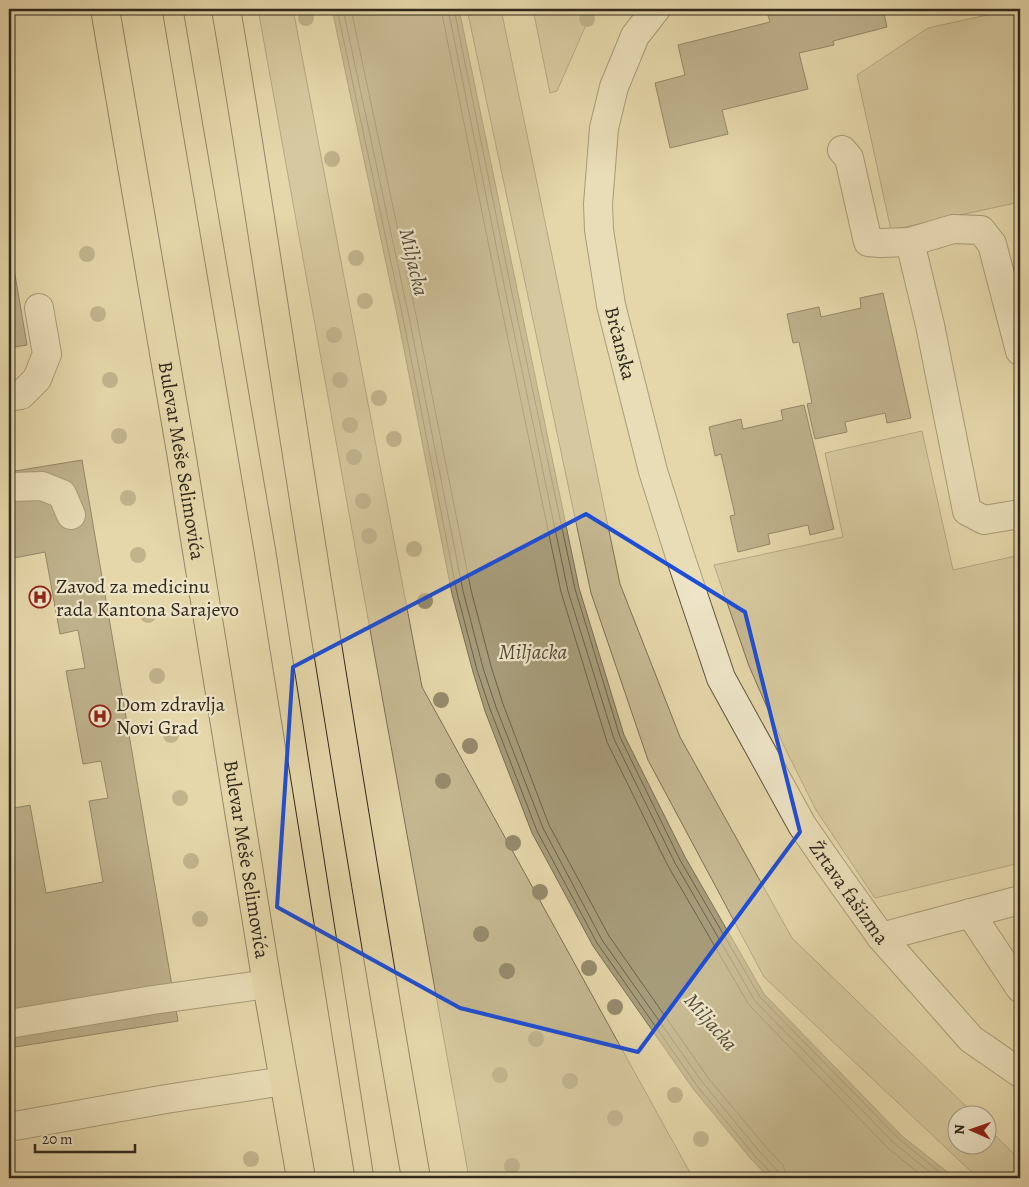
<svg xmlns="http://www.w3.org/2000/svg" width="1029" height="1187" font-family="Alegreya,serif">
<style>
.green{fill:#c6b992;stroke:#7b7058}
.water{fill:#a79c7a;stroke:#776e55}
.lines{fill:none;stroke-linecap:round;stroke-linejoin:round}
.shore{stroke:#6c624c;stroke-width:1}
.building{fill:#8e8366;stroke:#30281d}
.minor-casing{stroke:#5d5440;stroke-width:30}
.major-casing{stroke:#30281d;stroke-width:30}
.minor{stroke:#eee5c8;stroke-width:28}
.major{stroke:#e5d7aa;stroke-width:28}
.tram{stroke:#30281d;stroke-width:1}
.tree{fill:#968b6c}
.marked{fill:none;stroke:#1d4ed8;stroke-width:4;stroke-linejoin:round}
.labels{text-anchor:middle;dominant-baseline:central;stroke-width:4.5;stroke-linejoin:round;paint-order:stroke}
.street-label{font-size:20px;fill:#30281d;stroke:#eee5c8}
.poi-label{font-size:20px;fill:#30281d;stroke:#eee5c8;text-anchor:start}
.water-label{font-size:21px;font-style:italic;fill:#544b39;stroke:#eee5c8}
</style>
<rect width="100%" height="100%" fill="#e5d7aa"/>
<filter id="stains"><feTurbulence type="fractalNoise" baseFrequency=".004" numOctaves="4"/><feColorMatrix values="0 0 0 0 .2 0 0 0 0 .09 0 0 0 0 .02 0 0 0 .5 -.17"/></filter>
<radialGradient id="worn" r=".72"><stop offset=".6" stop-color="#630" stop-opacity="0"/><stop offset="1" stop-color="#630" stop-opacity=".3"/></radialGradient>
<g class="green">
<polygon points="258,9 293,9 422,687 693,1178 469,1178"/>
<polygon points="467,9 501,9 620,584 680,737 792,938 974,1114 956,1114 956,1144 986,1144 987,1127 1020,1160 1020,1178 978,1178 764,977 648,760 591,593"/>
<polygon points="533,9 593,9 557,91 550,93"/>
<polygon points="1014,9 1020,9 1020,202 891,230 857,75 928,28"/>
<polygon points="922,431 953,570 1020,555 1020,863 875,898 816,810 784,746 749,666 714,565 843,537 825,453"/>
</g>
<polygon class="water" points="332,9 459,9 579,588 624,735 685,857 764,994 902,1136 955,1178 769,1178 751,1159 694,1090 593,946 532,833 485,711 473,672 452,594 399,324"/>
<g class="lines">
<g class="shore">
<polyline points="337,9 404,323 457,593 477,670 490,709 537,831 597,943 698,1087 754,1155 771,1173 773,1178"/>
<polyline points="343,9 410,322 463,591 483,668 496,707 543,828 602,940 703,1083 759,1151 776,1169 778,1173 779,1178"/>
<polyline points="351,9 417,320 471,590 491,666 503,704 549,825 609,936 709,1079 765,1146 783,1165 785,1171 786,1178"/>
<polyline points="441,9 499,296 561,592 607,742 668,866 749,1005 889,1149 925,1178"/>
<polyline points="448,9 506,294 568,591 614,739 675,863 755,1001 894,1143 937,1178"/>
<polyline points="454,9 512,293 575,589 620,737 680,860 760,997 899,1139 947,1178"/>
</g>
</g>
<g class="building">
<polygon points="766,9 883,9 887,27 833,41 834,45 799,53 808,89 722,110 728,134 670,148 655,83 685,75 678,45 770,22"/>
<polygon points="9,240 27,345 9,348"/>
<polygon points="883,293 911,418 887,423 885,413 845,422 847,432 815,439 807,404 812,403 799,342 793,343 787,314 819,307 821,317 861,308 860,298"/>
<polygon points="804,405 834,529 810,535 808,525 768,534 770,544 738,552 730,516 735,515 721,454 715,456 709,427 741,419 743,429 783,420 781,410"/>
<polygon points="82,460 178,1021 9,1048 9,809 30,805 46,893 103,882 89,801 108,798 101,761 83,764 66,671 85,668 78,630 60,634 45,552 9,559 9,472"/>
</g>
<g class="lines">
<g class="minor-casing">
<g id="minor">
<path id="s1" d="M656 9 635 36 614 87 604 128 598 204 599 230 611 305 653 471 678 550 721 678 802 825 831 867 881 937 971 1039 1020 1073"/>
<polyline points="842,150 849,158 868,242 880,243 910,242 953,229 981,230 992,244 1020,351"/>
<polyline points="910,242 930,325 967,511 984,520 1020,514"/>
<polyline points="9,397 21,395 37,379 47,354 39,308"/>
<polyline points="9,487 42,486 62,494 71,515"/>
<polyline points="970,913 1020,988"/>
<polyline points="881,937 1020,900"/>
<polyline points="9,1024 153,1000 267,984"/>
<polyline points="9,1127 166,1099 284,1081"/>
</g>
</g>
<g class="major-casing">
<g id="major">
<path id="s2" d="M105 9 181 452 267 984 301 1178"/>
<path d="M226 9C248 136 267 264 287 391 328 654 370 916 416 1178"/>
</g>
</g>
<use href="#minor" class="minor"/>
<use href="#major" class="major"/>
<g class="tram">
<polyline points="162,9 255,557 355,1178"/>
<polyline points="183,9 276,552 374,1178"/>
</g>
</g>
<g class="tree">
<circle cx="306" cy="18" r="8"/>
<circle cx="587" cy="19" r="8"/>
<circle cx="332" cy="159" r="8"/>
<circle cx="87" cy="254" r="8"/>
<circle cx="356" cy="258" r="8"/>
<circle cx="365" cy="301" r="8"/>
<circle cx="98" cy="314" r="8"/>
<circle cx="334" cy="335" r="8"/>
<circle cx="110" cy="380" r="8"/>
<circle cx="340" cy="380" r="8"/>
<circle cx="379" cy="398" r="8"/>
<circle cx="350" cy="425" r="8"/>
<circle cx="119" cy="436" r="8"/>
<circle cx="394" cy="439" r="8"/>
<circle cx="354" cy="457" r="8"/>
<circle cx="128" cy="498" r="8"/>
<circle cx="363" cy="501" r="8"/>
<circle cx="369" cy="536" r="8"/>
<circle cx="414" cy="549" r="8"/>
<circle cx="138" cy="555" r="8"/>
<circle cx="425" cy="601" r="8"/>
<circle cx="148" cy="615" r="8"/>
<circle cx="157" cy="676" r="8"/>
<circle cx="441" cy="700" r="8"/>
<circle cx="171" cy="735" r="8"/>
<circle cx="470" cy="746" r="8"/>
<circle cx="443" cy="781" r="8"/>
<circle cx="180" cy="798" r="8"/>
<circle cx="513" cy="843" r="8"/>
<circle cx="191" cy="861" r="8"/>
<circle cx="540" cy="892" r="8"/>
<circle cx="200" cy="919" r="8"/>
<circle cx="481" cy="934" r="8"/>
<circle cx="589" cy="968" r="8"/>
<circle cx="507" cy="971" r="8"/>
<circle cx="615" cy="1007" r="8"/>
<circle cx="536" cy="1039" r="8"/>
<circle cx="500" cy="1075" r="8"/>
<circle cx="570" cy="1081" r="8"/>
<circle cx="675" cy="1095" r="8"/>
<circle cx="615" cy="1118" r="8"/>
<circle cx="701" cy="1139" r="8"/>
<circle cx="251" cy="1159" r="8"/>
<circle cx="512" cy="1166" r="8"/>
</g>
<path d="M0 0H1029V1187H0ZM586 514 745 612 800 832 638 1052 460 1008 277 907 293 667Z" fill="#e5d7aa" fill-opacity=".55" fill-rule="evenodd"/>
<path class="marked" d="M586 514 745 612 800 832 638 1052 460 1008 277 907 293 667Z"/>
<defs>
<g id="hospital-ring" transform="scale(1.125)"><circle r="9.5" fill="#eee5c8" stroke="#8f2418" stroke-width="1.5"/><path d="M-5-5h3v3.5h4V-5h3V5h-3V1.5h-4V5h-3Z" fill="#8f2418"/></g>
</defs>
<g fill-rule="evenodd">
<use href="#hospital-ring" x="40" y="597"/>
<use href="#hospital-ring" x="100" y="716"/>
</g>
<g class="labels">
<g class="street-label">
<text stroke="none"><textPath href="#s1" startOffset="349">Brčanska</textPath></text>
<text stroke="none"><textPath href="#s2" startOffset="458">Bulevar Meše Selimovića</textPath></text>
<text stroke="none"><textPath href="#s2" startOffset="862">Bulevar Meše Selimovića</textPath></text>
<text stroke="none"><textPath href="#s1" startOffset="949">Žrtava fašizma</textPath></text>
</g>
<g class="poi-label">
<text x="56" y="586">Zavod za medicinu<tspan x="56" dy="23">rada Kantona Sarajevo</tspan></text>
<text x="116" y="704">Dom zdravlja<tspan x="116" dy="23">Novi Grad</tspan></text>
</g>
<g class="water-label">
<text transform="translate(414 262) rotate(77)">Miljacka</text>
<text x="533" y="652">Miljacka</text>
<text transform="translate(711 1022) rotate(49)">Miljacka</text>
</g>
</g>
<rect width="1029" height="1187" fill="none" stroke="#e5d7aa" stroke-width="30"/>
<rect x="10" y="10" width="1009" height="1167" fill="none" stroke="#30281d" stroke-width="2.5"/>
<rect x="15" y="15" width="999" height="1157" fill="none" stroke="#30281d"/>
<g transform="translate(972 1130) rotate(272)"><circle r="24" fill="#eee5c8" stroke="#a29984"/>
<path d="M0-4L9 19L0 12L-9 19Z" fill="#8f2418"/>
<text y="-8" font-size="14" font-weight="bold" text-anchor="middle" fill="#30281d">N</text>
</g>
<path d="M35 1144v8h100v-8" fill="none" stroke="#30281d" stroke-width="2.5"/>
<text x="42" y="1144" font-size="15" fill="#30281d" stroke="#eee5c8" stroke-width="4" paint-order="stroke">20 m</text>
<rect width="100%" height="100%" filter="url(#stains)"/>
<rect width="100%" height="100%" fill="url(#worn)"/>
</svg>
